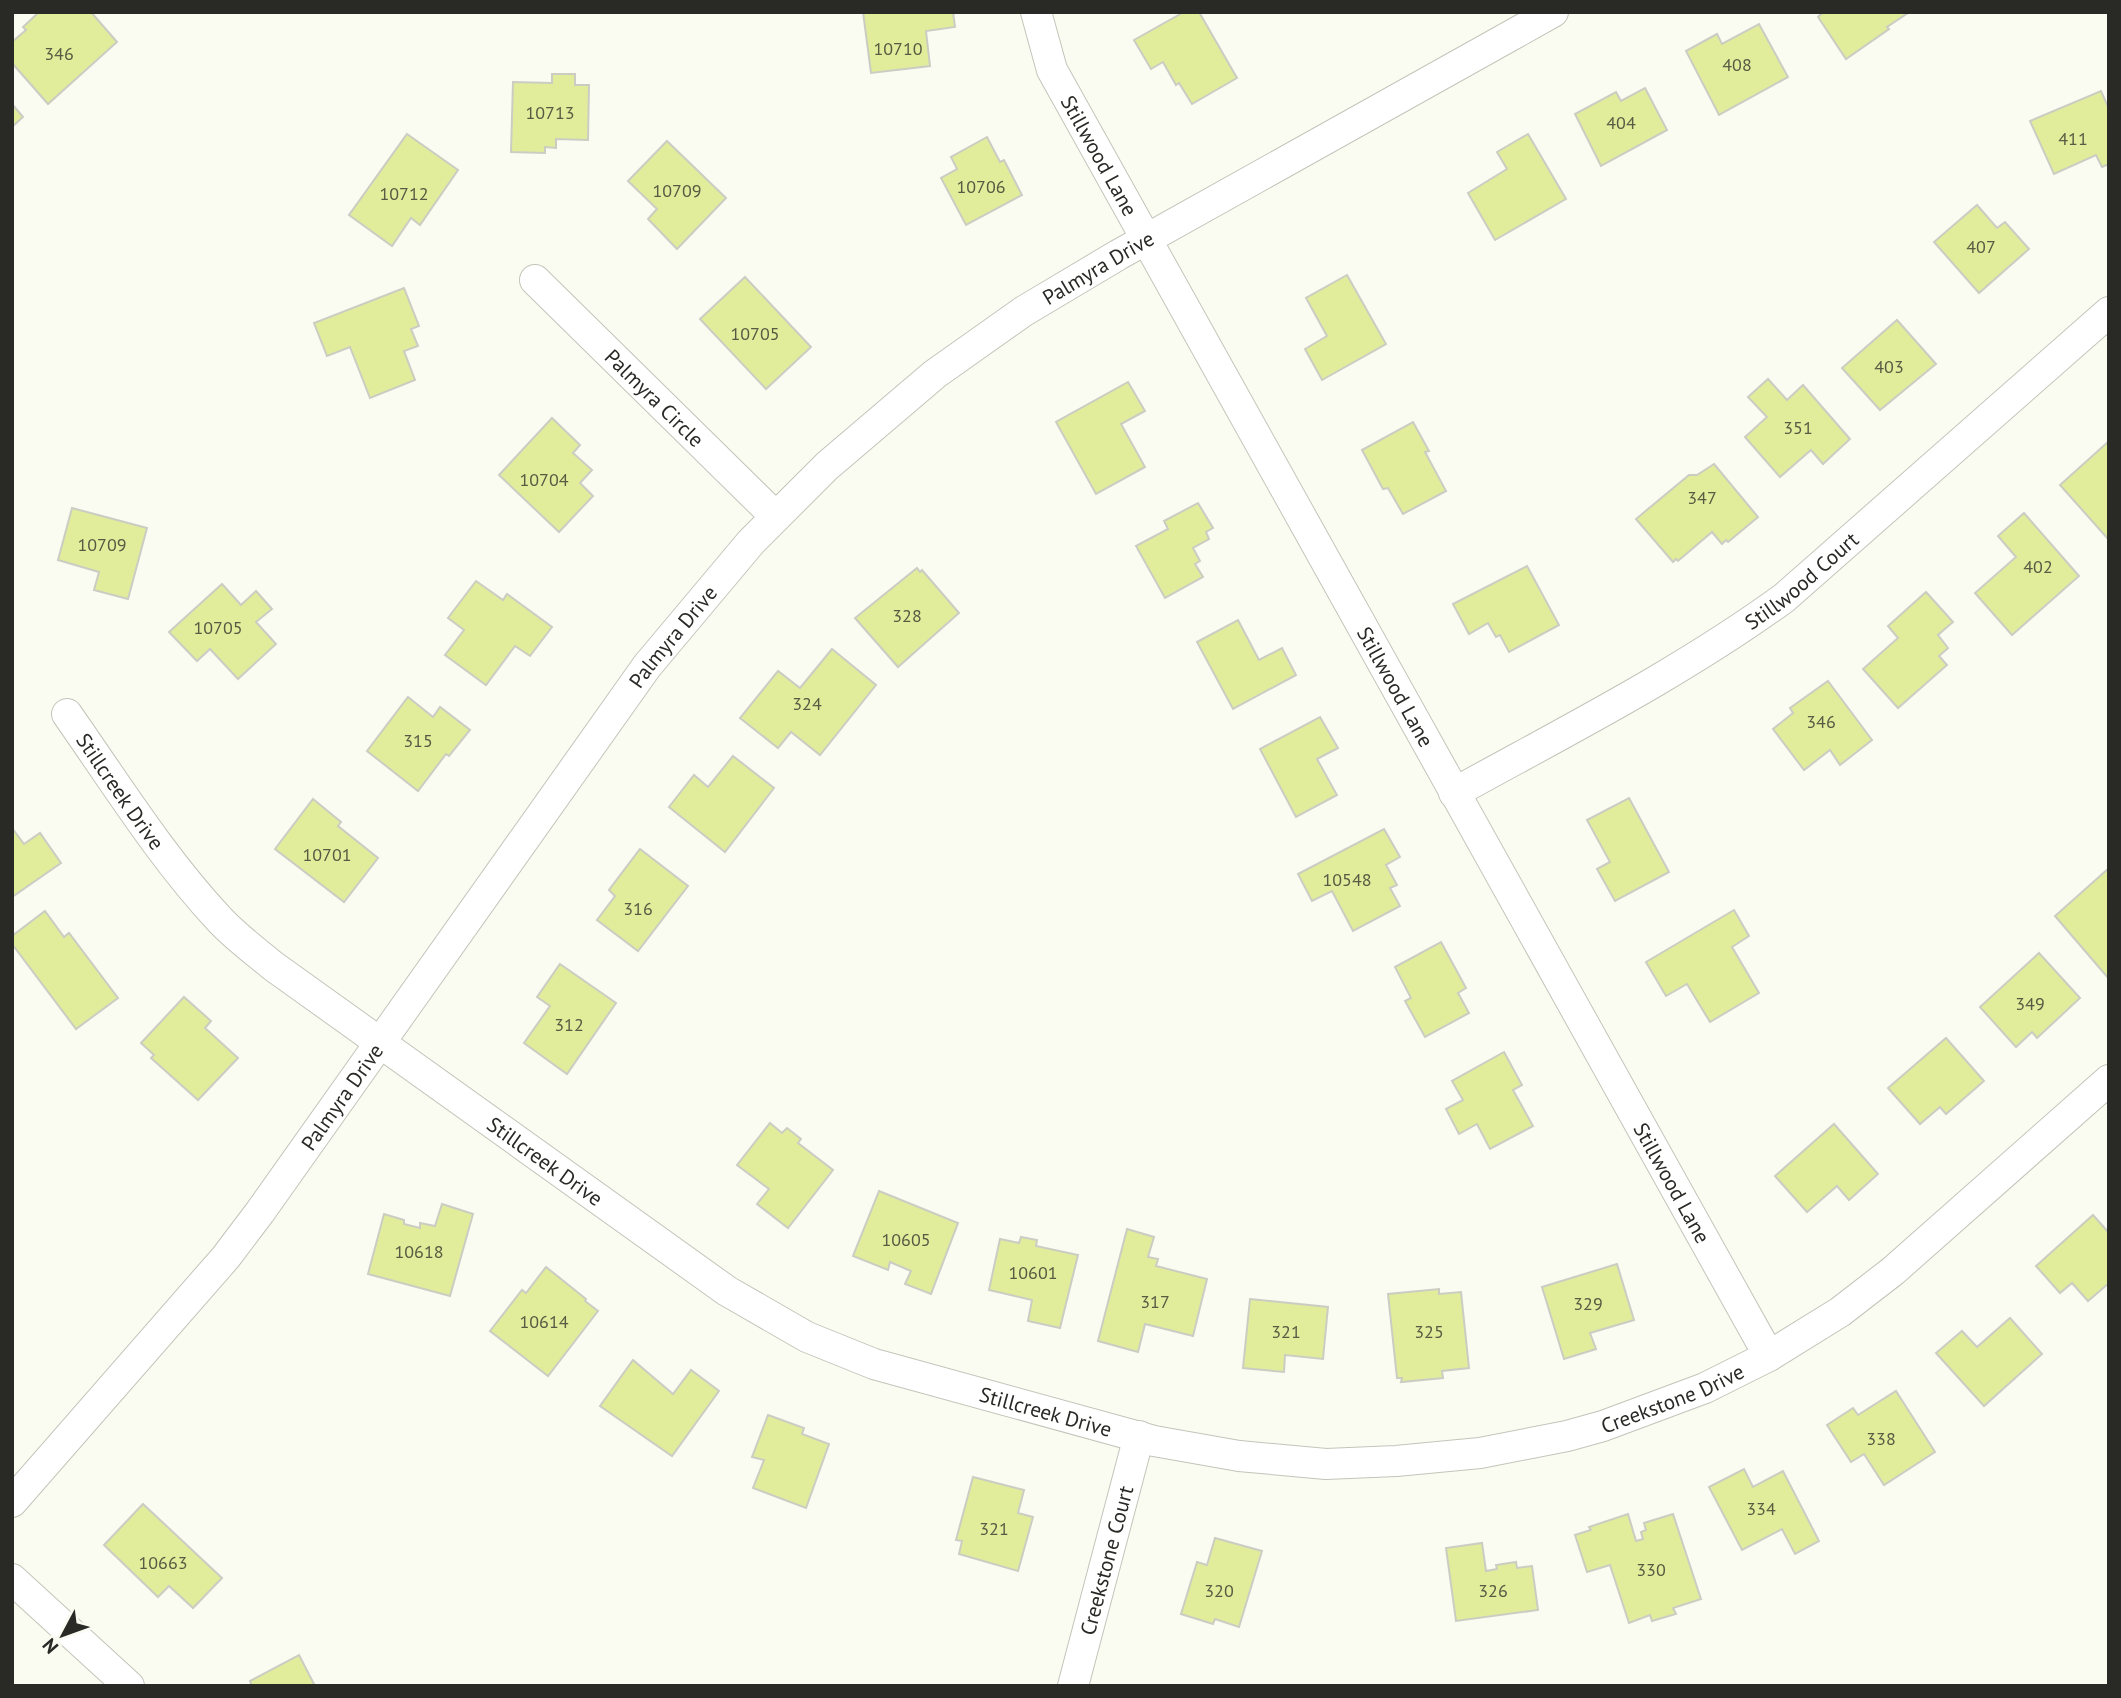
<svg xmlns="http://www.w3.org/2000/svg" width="2121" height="1698" font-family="'PT Sans',sans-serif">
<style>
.building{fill:#e1ed9b;stroke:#cbcdc3;stroke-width:2}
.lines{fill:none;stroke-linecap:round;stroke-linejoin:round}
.street-casing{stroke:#c3c5ba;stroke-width:32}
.street{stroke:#fff;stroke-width:30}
.labels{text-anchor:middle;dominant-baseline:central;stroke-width:5;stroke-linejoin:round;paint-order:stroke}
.number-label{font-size:18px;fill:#575b43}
.street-label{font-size:21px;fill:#292a26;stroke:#fafcf2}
</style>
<rect width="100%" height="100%" fill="#fafcf2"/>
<g class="building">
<polygon points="39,12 91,12 117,42 48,104 12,63 12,42 26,30 23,27"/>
<polygon points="863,12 953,12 955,27 926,31 930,66 871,73"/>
<polygon points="1184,12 1199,12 1237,78 1192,104 1179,83 1176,85 1163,62 1151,69 1134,40"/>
<polygon points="1823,12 1908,12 1908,13 1887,27 1889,29 1846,59 1818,17"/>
<polygon points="1759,24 1788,77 1719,115 1686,51 1717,34 1722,44"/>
<polygon points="552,74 575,74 575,85 589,85 588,140 556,139 556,148 545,147 545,153 511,152 513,82 552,83"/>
<polygon points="1645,88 1667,130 1601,166 1575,114 1616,92 1621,101"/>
<polygon points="2101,91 2109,109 2109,164 2102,167 2096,155 2054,174 2030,121"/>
<polygon points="12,104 23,117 12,127"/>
<polygon points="407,134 458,170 420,225 411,218 392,246 349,215"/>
<polygon points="1528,134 1566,199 1495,240 1468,193 1507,169 1497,152"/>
<polygon points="987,137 1000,162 1004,160 1022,195 966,225 941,178 957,169 951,157"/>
<polygon points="667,141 726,198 677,249 648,219 657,209 628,181"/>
<polygon points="1977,205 1997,228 2005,222 2029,249 1979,293 1934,242"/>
<polygon points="1347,275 1386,344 1322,380 1305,349 1327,336 1306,298"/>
<polygon points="745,277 811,347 766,389 700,319"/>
<polygon points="404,288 419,326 411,329 418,346 404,351 415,380 370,398 350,347 327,356 314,323"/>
<polygon points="1897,320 1936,364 1880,410 1842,368"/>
<polygon points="1768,379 1787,400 1803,385 1850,439 1823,464 1811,450 1780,477 1745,437 1767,417 1748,397"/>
<polygon points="1128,382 1145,411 1121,424 1145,467 1096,494 1056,422"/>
<polygon points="552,418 580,445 573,453 592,470 580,483 593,496 559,532 499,475"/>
<polygon points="1413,422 1429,451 1425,452 1446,491 1403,514 1388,488 1383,489 1362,450"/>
<polygon points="2109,441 2109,540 2060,485"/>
<polygon points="1714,464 1758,517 1728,542 1726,540 1722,544 1712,532 1678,561 1676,559 1673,562 1636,519 1689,475 1697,475"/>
<polygon points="1198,503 1213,528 1206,532 1209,539 1193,548 1200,561 1195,564 1203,577 1165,598 1136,546 1168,529 1164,521"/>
<polygon points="72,508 147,528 128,599 94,590 99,572 58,560"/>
<polygon points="2024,513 2079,576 2012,635 1975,593 2016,557 1998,536"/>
<polygon points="1527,566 1559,625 1509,652 1500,635 1496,637 1488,623 1469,634 1453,604"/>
<polygon points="917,568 920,572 922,570 959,613 898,667 855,618"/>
<polygon points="476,581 503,600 507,594 552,627 530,656 515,646 486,685 445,655 464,630 448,618"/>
<polygon points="222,584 241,605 256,591 272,609 256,622 276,644 238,679 210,649 197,661 169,632"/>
<polygon points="1926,592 1953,622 1938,635 1948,648 1939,656 1947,665 1898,708 1863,669 1898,638 1888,626"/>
<polygon points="1238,620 1259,660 1282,648 1296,675 1233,709 1197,642"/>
<polygon points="832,649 876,685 820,755 791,732 778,748 740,718 778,671 800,688"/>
<polygon points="1828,681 1872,740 1840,765 1830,750 1804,770 1773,729 1793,713 1790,708"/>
<polygon points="408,697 433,717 440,707 470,730 449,756 446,754 418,791 367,751"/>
<polygon points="1320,717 1338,748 1317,759 1337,795 1296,817 1260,749"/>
<polygon points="733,756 774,788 725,852 669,807 694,775 708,787"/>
<polygon points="1629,798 1669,872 1615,901 1597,869 1610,862 1587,820"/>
<polygon points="313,799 341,822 338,826 378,858 344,902 275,849"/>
<polygon points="12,828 24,844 40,833 61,863 12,897"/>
<polygon points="1384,829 1400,857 1386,865 1397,885 1390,888 1400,906 1353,931 1332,891 1312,901 1298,874"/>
<polygon points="640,849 688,886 638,951 597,920 615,896 609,890"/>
<polygon points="2109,868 2109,979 2055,916"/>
<polygon points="1734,910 1749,936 1732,947 1759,993 1710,1022 1687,984 1666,996 1646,962"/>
<polygon points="45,911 64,937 69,933 118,998 76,1029 12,944 12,936"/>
<polygon points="1441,942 1466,988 1458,993 1469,1013 1425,1037 1405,1001 1411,998 1395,967"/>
<polygon points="2039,953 2080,998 2037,1038 2032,1032 2016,1047 1980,1007"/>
<polygon points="560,964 616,1003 567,1074 524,1043 550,1006 537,997"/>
<polygon points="184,997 211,1021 205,1028 238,1058 198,1100 151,1058 154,1055 141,1043"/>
<polygon points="1946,1038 1984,1081 1946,1114 1940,1107 1920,1124 1888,1088"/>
<polygon points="1504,1052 1522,1085 1513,1090 1533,1126 1490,1149 1477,1124 1459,1134 1446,1109 1463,1100 1452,1081"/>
<polygon points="770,1123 782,1133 787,1128 801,1139 798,1143 833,1170 788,1228 757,1204 769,1189 737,1165"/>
<polygon points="1834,1124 1878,1174 1849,1200 1837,1186 1807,1212 1775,1176"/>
<polygon points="879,1191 958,1223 931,1294 905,1284 911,1271 890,1262 888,1270 853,1256"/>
<polygon points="442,1204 473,1214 450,1296 368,1274 384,1214 404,1220 404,1224 420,1228 420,1223 435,1226"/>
<polygon points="2093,1215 2109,1233 2109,1283 2088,1301 2072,1283 2060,1293 2036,1266"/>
<polygon points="1127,1229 1154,1237 1148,1257 1158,1259 1156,1266 1207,1279 1193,1336 1145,1324 1138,1352 1098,1341"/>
<polygon points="1021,1237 1037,1240 1036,1246 1078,1255 1060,1328 1028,1321 1032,1300 989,1290 1000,1239 1019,1243"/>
<polygon points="1617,1264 1634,1320 1590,1333 1596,1349 1564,1359 1542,1287"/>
<polygon points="546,1267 586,1299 585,1301 598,1311 548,1376 490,1331 522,1290 526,1293"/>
<polygon points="1439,1289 1439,1294 1461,1292 1469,1368 1442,1371 1443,1378 1401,1382 1402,1378 1397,1378 1388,1294"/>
<polygon points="1250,1299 1328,1307 1323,1359 1285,1355 1284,1372 1243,1368"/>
<polygon points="2010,1318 2042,1354 1984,1406 1936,1353 1962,1331 1977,1347"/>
<polygon points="633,1360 673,1394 691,1370 719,1391 672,1456 600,1406"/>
<polygon points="1896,1391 1935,1452 1884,1485 1864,1454 1851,1462 1827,1425 1853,1408 1858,1415"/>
<polygon points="768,1415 804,1428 802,1434 829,1444 806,1508 753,1488 764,1460 752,1457"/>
<polygon points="1744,1469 1753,1487 1783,1471 1819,1541 1795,1554 1782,1529 1742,1550 1709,1487"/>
<polygon points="973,1477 1024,1490 1018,1513 1033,1517 1018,1571 959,1554 962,1541 956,1540"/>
<polygon points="143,1504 222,1578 193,1608 169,1586 158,1597 104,1545"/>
<polygon points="1628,1514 1636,1541 1643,1539 1641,1532 1646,1530 1644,1523 1673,1514 1701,1599 1673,1608 1676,1614 1652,1621 1650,1615 1629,1623 1610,1565 1587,1572 1575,1535 1591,1530 1589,1527"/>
<polygon points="1215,1538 1262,1551 1239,1627 1215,1619 1213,1624 1181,1614 1197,1562 1207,1565"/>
<polygon points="1482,1543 1486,1571 1497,1569 1496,1565 1516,1562 1517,1568 1532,1566 1538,1610 1456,1621 1446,1548"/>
<polygon points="299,1655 315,1686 252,1686 250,1681"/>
</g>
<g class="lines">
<g class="street-casing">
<g id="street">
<path id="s1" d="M1036 12 1052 70 1769 1356"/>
<path id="s2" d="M535 280 775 516"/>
<path id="s3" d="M67 714C116 784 162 858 220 920 236 937 255 951 273 966L727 1291 807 1337 874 1364 1154 1441 1239 1456 1326 1464 1396 1461 1480 1453 1567 1436 1603 1426 1705 1388 1769 1356 1840 1312 1893 1271 2109 1080"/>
<path id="s4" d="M1454 793C1566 731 1681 673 1784 598L2109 312"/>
<path id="s5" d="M12 1502 226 1257 260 1212 647 666 751 542 827 466 935 374 1024 311 1118 255 1553 12"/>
<polyline points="12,1579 129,1686"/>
<path id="s6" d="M1073 1686 1139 1436"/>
</g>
</g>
<use href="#street" class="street"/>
</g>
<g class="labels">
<g class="number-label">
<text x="898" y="48">10710</text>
<text x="59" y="53">346</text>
<text x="1737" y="64">408</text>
<text x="550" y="112">10713</text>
<text x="1621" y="122">404</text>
<text x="2073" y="138">411</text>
<text x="981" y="186">10706</text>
<text x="677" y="190">10709</text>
<text x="404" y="193">10712</text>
<text x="1981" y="246">407</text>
<text x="755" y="333">10705</text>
<text x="1889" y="366">403</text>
<text x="1798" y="427">351</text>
<text x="544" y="479">10704</text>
<text x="1702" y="497">347</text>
<text x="102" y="544">10709</text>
<text x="2038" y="566">402</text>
<text x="907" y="615">328</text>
<text x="218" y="627">10705</text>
<text x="807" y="703">324</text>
<text x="1821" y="721">346</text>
<text x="418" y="740">315</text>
<text x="327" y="854">10701</text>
<text x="1347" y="879">10548</text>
<text x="638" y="908">316</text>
<text x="2030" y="1003">349</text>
<text x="569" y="1024">312</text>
<text x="906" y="1239">10605</text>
<text x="419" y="1251">10618</text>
<text x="1033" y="1272">10601</text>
<text x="1155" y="1301">317</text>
<text x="1588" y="1303">329</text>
<text x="544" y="1321">10614</text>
<text x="1286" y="1331">321</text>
<text x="1429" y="1331">325</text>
<text x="1881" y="1438">338</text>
<text x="1761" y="1508">334</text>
<text x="994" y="1528">321</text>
<text x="163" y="1562">10663</text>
<text x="1651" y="1569">330</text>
<text x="1219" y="1590">320</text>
<text x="1493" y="1590">326</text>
</g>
<g class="street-label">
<text stroke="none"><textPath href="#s1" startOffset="158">Stillwood Lane</textPath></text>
<text stroke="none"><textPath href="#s5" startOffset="1657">Palmyra Drive</textPath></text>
<text stroke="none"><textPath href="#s2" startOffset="168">Palmyra Circle</textPath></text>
<text stroke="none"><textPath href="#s4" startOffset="408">Stillwood Court</textPath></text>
<text stroke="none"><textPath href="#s5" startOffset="1090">Palmyra Drive</textPath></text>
<text stroke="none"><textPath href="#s1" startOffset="766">Stillwood Lane</textPath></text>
<text stroke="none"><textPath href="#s3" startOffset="94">Stillcreek Drive</textPath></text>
<text stroke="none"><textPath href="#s5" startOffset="523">Palmyra Drive</textPath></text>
<text stroke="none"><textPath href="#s3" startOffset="662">Stillcreek Drive</textPath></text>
<text stroke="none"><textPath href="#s1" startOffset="1334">Stillwood Lane</textPath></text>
<text stroke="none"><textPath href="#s3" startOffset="1869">Creekstone Drive</textPath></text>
<text stroke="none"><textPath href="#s3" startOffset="1228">Stillcreek Drive</textPath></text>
<text stroke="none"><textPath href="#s6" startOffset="130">Creekstone Court</textPath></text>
</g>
</g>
<rect width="2121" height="1698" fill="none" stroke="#292a26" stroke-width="28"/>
<g transform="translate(63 1635) rotate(229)" stroke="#fafcf2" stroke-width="5" paint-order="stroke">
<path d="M0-5L12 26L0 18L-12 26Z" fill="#292a26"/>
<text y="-10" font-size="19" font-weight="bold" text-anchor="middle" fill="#292a26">N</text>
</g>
</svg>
